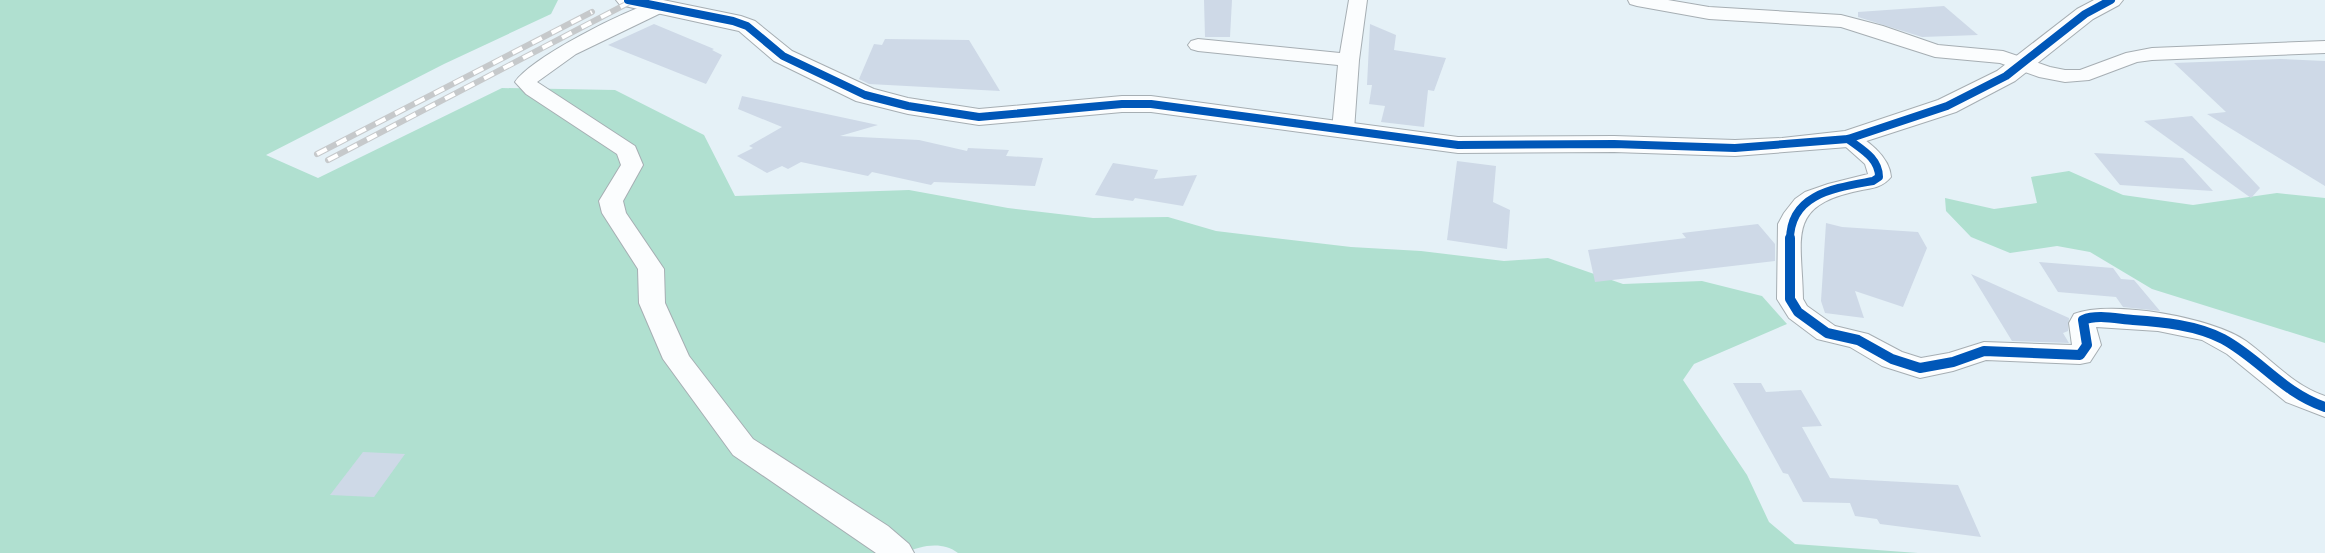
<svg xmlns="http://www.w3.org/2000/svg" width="2325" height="553" font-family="'PT Sans',sans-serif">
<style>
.forest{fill:#b0e0d0}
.building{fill:#ced9e7}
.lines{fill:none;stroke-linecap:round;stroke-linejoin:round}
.minor-casing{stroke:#a6aeb3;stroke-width:2}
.tertiary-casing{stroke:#a6aeb3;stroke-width:2}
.minor{fill:#fbfdfe;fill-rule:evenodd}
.tertiary{fill:#fbfdfe;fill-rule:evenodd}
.rail-casing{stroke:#c6c9cb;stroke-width:6}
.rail{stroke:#fff;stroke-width:4;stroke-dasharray:11;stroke-linecap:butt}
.cycleway-far1-casing{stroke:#fff;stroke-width:10}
.cycleway-casing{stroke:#fff;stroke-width:14}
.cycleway-far1{stroke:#0057b8;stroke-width:8}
.cycleway{stroke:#0057b8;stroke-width:10}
</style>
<rect width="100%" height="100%" fill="#e5f1f7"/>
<g class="forest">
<path d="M0 0H558L551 14 444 64 266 155 318 178 502 88 615 90 704 135 735 196 909 190 1008 208 1093 218 1168 217 1216 231 1351 247 1421 251 1504 261 1548 258 1623 284 1702 281 1762 296 1787 324 1694 364 1683 380 1747 475 1769 522 1795 544 1918 553H958C943 541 921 545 905 553H0Z"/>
<polygon points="2069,171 2123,195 2193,205 2277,193 2325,198 2325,343 2152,289 2090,252 2057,246 2010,253 1971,237 1946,211 1945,198 1994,209 2037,203 2031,177"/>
</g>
<g class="building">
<polygon points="1204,0 1232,0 1230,37 1205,37"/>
<polygon points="1944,6 1978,35 1922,37 1858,17 1858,12"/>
<polygon points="654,24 714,49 712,50 722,55 706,84 608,45"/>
<polygon points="1370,24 1396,35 1394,50 1446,58 1434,91 1428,90 1424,127 1381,122 1385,106 1369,104 1372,85 1367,85"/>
<polygon points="885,39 969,40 1000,91 869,84 859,79 874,44 882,45"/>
<polygon points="2280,59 2325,61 2325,186 2207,114 2226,112 2174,63"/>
<polygon points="742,96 878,125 840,136 919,140 967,151 968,148 1009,150 1006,156 1043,158 1035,186 934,182 931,185 872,172 868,176 801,162 788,169 782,166 767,173 737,156 753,148 749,146 782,127 738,109"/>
<polygon points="2192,116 2260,188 2251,198 2144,121"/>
<polygon points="2094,153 2183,158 2213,191 2120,185"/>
<polygon points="1457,161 1496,166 1493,202 1510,210 1507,249 1447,240"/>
<polygon points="1113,163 1158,170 1154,179 1197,175 1183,206 1135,198 1133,201 1095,195"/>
<polygon points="1826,223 1842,227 1918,232 1927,248 1903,307 1855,291 1864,318 1825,313 1821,301"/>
<polygon points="1758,224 1775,244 1775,261 1595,282 1588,250 1686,238 1682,233"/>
<polygon points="2039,262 2113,268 2121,279 2134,280 2160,311 2123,307 2116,297 2058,292"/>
<polygon points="1971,274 2069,318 2068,331 2063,333 2069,343 2012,341"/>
<polygon points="1733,383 1761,383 1766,392 1801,390 1822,426 1802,427 1830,478 1958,485 1981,537 1880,524 1877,519 1855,516 1850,503 1803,502 1788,474 1783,473"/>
<polygon points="363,452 405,454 374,497 330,495"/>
</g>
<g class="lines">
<g class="minor-casing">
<g id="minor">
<polygon points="1349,0 1367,0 1359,60 1354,130 1351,135 1343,137 1335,135 1332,130 1338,65 1198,51 1191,49 1188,45 1191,41 1198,39 1340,53"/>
<polygon points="1628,0 1668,0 1709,7 1841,15 1883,26 1938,45 2003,51 2050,67 2065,70 2080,70 2126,53 2152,48 2325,41 2325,53 2152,60 2137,62 2089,80 2065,82 2039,77 2000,63 1935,57 1841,27 1709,19 1637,6 1630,4"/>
<path d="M658 1 665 3 667 7 665 11 576 54 537 82 635 146 643 165 623 201 626 213 664 269 665 303 689 356 753 439 888 526 909 544 914 553H876L733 455 663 359 639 303 638 269 602 213 599 201 621 165 617 154 526 94 515 82C532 57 627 9 658 1Z"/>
<path d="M1848 132C1866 137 1890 157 1891 177 1883 187 1873 188 1862 190 1785 205 1802 236 1803 299L1807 306 1835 326 1868 334 1902 352 1921 358 1949 353 1984 342 2072 345 2069 323 2074 314C2111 299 2214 318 2246 341 2272 360 2294 386 2325 396V417L2286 402 2227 354 2202 340 2158 331 2096 327 2101 345 2090 362 2080 364 1986 360 1953 371 1920 378 1882 366 1850 347 1817 339 1789 318 1777 299 1778 224 1784 213 1795 199 1805 192 1828 184 1868 174 1865 164 1837 139 1840 134Z"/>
</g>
</g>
<g class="tertiary-casing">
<polygon id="tertiary" points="616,0 663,0 741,16 755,21 792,51 874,89 908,98 979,109 1122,96 1151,96 1458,137 1614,136 1735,140 1782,138 1845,131 1938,100 1997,71 2077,9 2094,0 2123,0 2119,5 2093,19 2015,81 1956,112 1848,147 1735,156 1614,152 1458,153 1151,112 1122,112 979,125 908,114 856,101 774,61 739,31 620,5"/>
</g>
<use href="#minor" class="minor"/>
<use href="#tertiary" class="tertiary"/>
<g class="rail-casing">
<g id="rail">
<polyline points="317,154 592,12"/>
<polyline points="328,160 634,0"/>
</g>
</g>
<use href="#rail" class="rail"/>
<g class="cycleway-far1-casing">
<g id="cycleway-far1">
<polyline points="628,0 733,21 747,26 783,56 865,95 908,106 979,117 1122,104 1151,104 1458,145 1614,144 1735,148 1848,139 1947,106 2006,76 2085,14 2111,0"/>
<path d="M1790 240C1790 193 1836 188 1873 181L1879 177C1879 158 1861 149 1848 139"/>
</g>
</g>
<g class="cycleway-casing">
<path id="cycleway" d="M1790 238V299L1798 312 1827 333 1858 340 1892 359 1920 368 1953 362 1984 351 2080 355 2087 345 2083 320C2097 314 2118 319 2133 320 2162 322 2196 325 2223 339 2260 359 2282 392 2325 407"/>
</g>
<use href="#cycleway-far1" class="cycleway-far1"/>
<use href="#cycleway" class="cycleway"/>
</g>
</svg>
